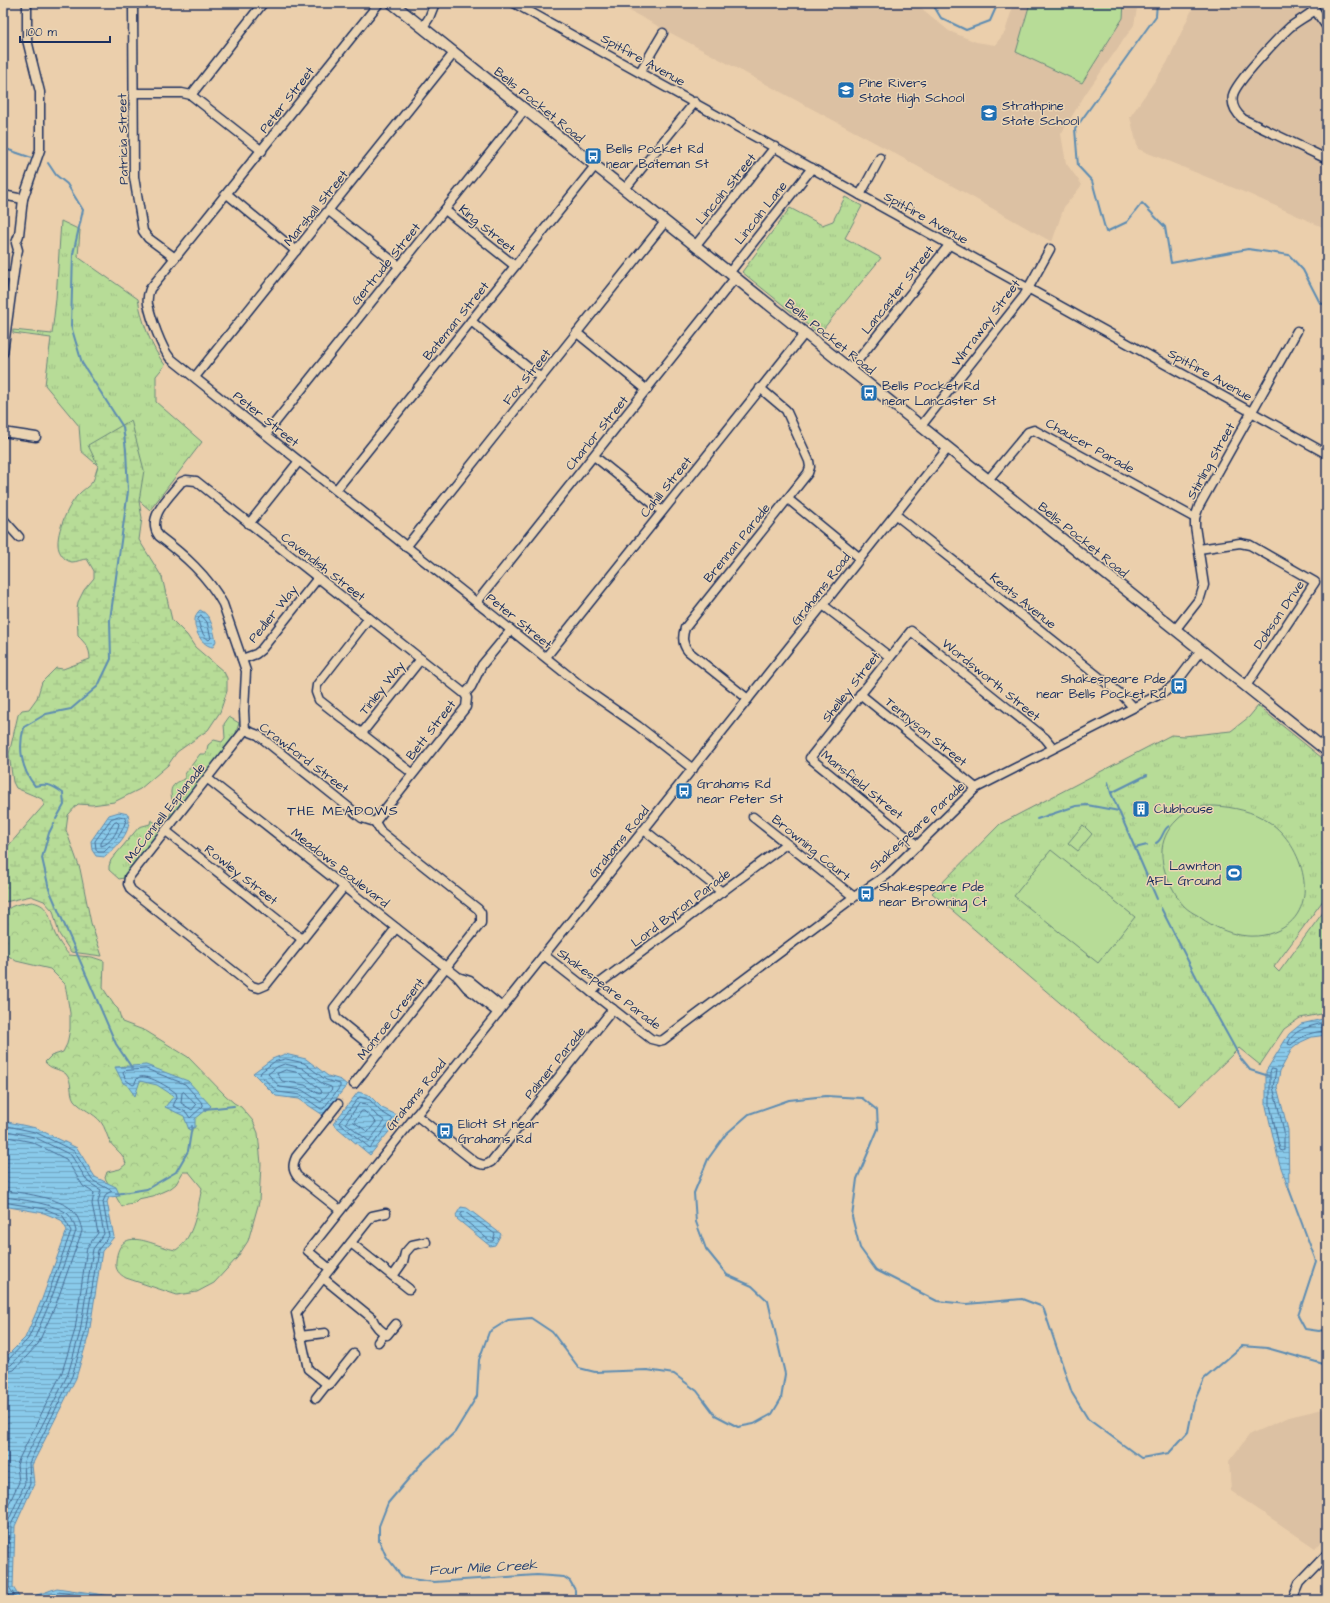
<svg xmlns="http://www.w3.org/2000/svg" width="1330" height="1603" font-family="'Architects Daughter',sans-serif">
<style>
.built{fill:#dcc1a3}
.grass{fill:url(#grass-tufts);stroke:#69867a}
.forest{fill:url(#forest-crowns);stroke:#69867a}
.wetland{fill:url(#wetland-marsh);stroke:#69867a}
.garden{fill:#b7dc97;stroke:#69867a}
.water{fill:url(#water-rules);stroke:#5d8cb2}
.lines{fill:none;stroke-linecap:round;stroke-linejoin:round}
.shore{stroke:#476d96;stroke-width:1}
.stream{stroke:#5d8cb2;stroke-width:2}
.minor-casing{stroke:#1b2f5e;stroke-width:11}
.major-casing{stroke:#1b2f5e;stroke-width:13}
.minor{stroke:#ebd4b3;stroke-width:8}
.major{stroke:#ebd4b3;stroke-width:10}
.labels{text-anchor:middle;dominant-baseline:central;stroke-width:3;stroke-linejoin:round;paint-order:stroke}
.street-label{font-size:13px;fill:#1b2f5e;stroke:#ebd4b3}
.poi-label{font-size:13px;fill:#1b2f5e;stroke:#ebd4b3;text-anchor:start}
.neighbourhood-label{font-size:14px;letter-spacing:1px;fill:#1b2f5e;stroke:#ebd4b3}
.water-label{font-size:14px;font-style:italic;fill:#2c4673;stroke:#ebd4b3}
</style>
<defs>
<pattern id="grass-tufts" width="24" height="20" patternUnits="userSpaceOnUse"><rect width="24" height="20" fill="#b7dc97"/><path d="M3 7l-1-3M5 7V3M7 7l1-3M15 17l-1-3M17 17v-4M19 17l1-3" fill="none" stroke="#9dbd85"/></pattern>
<pattern id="forest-crowns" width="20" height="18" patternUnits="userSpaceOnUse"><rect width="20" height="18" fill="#b7dc97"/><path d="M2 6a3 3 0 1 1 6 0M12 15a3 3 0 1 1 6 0" fill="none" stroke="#9dbd85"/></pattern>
<pattern id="wetland-marsh" width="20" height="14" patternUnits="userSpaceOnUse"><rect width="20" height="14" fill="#b7dc97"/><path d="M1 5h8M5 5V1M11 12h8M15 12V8" fill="none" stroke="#9dbd85"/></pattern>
<pattern id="water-rules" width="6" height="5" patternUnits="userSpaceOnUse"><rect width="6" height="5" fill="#89caea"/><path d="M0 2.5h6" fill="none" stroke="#6fa4c1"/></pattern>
</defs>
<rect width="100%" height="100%" fill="#ebcfac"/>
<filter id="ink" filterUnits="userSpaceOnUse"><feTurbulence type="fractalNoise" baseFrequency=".025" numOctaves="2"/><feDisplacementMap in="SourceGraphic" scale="8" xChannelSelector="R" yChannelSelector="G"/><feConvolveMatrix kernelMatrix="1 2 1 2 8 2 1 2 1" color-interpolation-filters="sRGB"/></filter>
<g filter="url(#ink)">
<g class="built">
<polygon points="615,3 919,3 920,7 949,31 976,42 995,45 1005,32 1014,3 1138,3 1134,25 1086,93 1061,134 1066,163 1082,185 1064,207 1052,242 885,148"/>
<polygon points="1195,3 1327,3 1327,229 1251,195 1138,149 1130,117 1167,63"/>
<polygon points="1327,1408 1327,1535 1315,1548 1231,1491 1229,1461 1250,1434 1289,1417"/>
</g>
<g class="grass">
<polygon points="845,197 862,206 845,238 881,258 819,334 742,272 790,208 822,225 833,221"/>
<path d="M61 221 80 230 78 257 138 299C142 322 151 347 165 365L156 376V402L202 442 150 510 81 451 79 426 45 385 51 338 13 333V330L52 334 56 299Z"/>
<polygon points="1258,706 1327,762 1327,895 1274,967 1279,972 1327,907 1327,1013 1300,1018 1284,1029 1260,1065 1239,1048 1180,1106 932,893 1000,824 1171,735 1184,736 1231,731 1249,717"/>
<path d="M229 717 239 723 234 739 124 878 119 879 109 870V866L111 860 139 827 150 824 151 820 159 825C164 821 170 817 172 810 176 798 161 787 185 779V774L200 754H206L208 745 214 740 222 742 225 738 224 724Z"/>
</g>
<path class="forest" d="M32 902C51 905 49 920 55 934 58 941 64 949 69 955L92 957 104 961 103 988 114 1005 118 1009 122 1022 146 1031 188 1057 225 1095 234 1103 241 1107 253 1121 258 1133 261 1164 259 1202 248 1241 237 1258 214 1283 197 1292 177 1295 126 1278C119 1274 115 1270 116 1261 120 1222 154 1247 176 1250 195 1237 197 1209 202 1188L189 1172H183L176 1184 171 1188 153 1196 138 1199 134 1203 127 1204 122 1207 105 1178 107 1172 120 1169 126 1164C123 1152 116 1151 110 1142 107 1136 105 1127 101 1122 94 1113 81 1109 74 1100 69 1093 73 1082 66 1074 59 1068 51 1070 45 1062L51 1056 63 1052 67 1044 70 1029V1013L65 984 50 969 16 961 3 952V915C9 904 20 904 32 902Z"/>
<path class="wetland" d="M131 420 144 470 139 501 142 518 139 540 162 577 172 620 187 635 195 647 224 672 227 678V691L220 712 208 730 177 752 168 765 140 789 114 802 92 805 78 804 68 815 66 830 80 869 91 923 102 956 71 952 59 934 53 911 44 901 31 896 5 902 3 899V852L44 805 42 799 16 788 13 782 9 754 18 715 22 710 29 709 37 698 42 682 56 668 63 669 90 659C90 648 85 643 78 636L77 609 78 602 84 590 94 578V571L87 559C82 559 77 562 72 562 65 561 61 555 59 550 54 536 68 506 77 496 82 490 89 487 93 481 95 477 96 471 98 466L88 445Z"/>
<g class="garden">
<polygon points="1030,3 1124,3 1123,18 1082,83 1016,52"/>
<path d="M1215 806C1233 807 1253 811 1269 822 1303 844 1323 909 1279 930 1251 944 1219 932 1197 915 1193 913 1188 910 1184 906 1180 902 1176 895 1173 889 1159 865 1156 840 1177 820 1182 815 1189 809 1197 807 1202 806 1209 806 1215 806Z"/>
<polygon points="1083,825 1092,834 1078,851 1068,843"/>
<polygon points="1051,850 1135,917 1098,963 1014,896"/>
</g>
<g class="water">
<path d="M200 610C212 615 213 630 216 641L213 647C199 646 188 619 200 610Z"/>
<path d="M119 812 128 814C133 832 117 846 105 857L96 856 92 850 91 841 109 815Z"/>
<polygon points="1327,1018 1327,1035 1312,1037 1301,1042 1292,1049 1280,1071 1277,1087 1288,1130 1289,1190 1279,1162 1266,1106 1266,1071 1289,1034 1301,1024"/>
<polygon points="285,1054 306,1059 328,1076 341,1080 347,1085 323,1115 299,1099 276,1096 253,1073 272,1059"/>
<polygon points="146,1065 188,1081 211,1106 195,1119 195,1127 189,1130 184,1116 165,1107 174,1096 157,1085 140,1081 135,1096 127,1085 123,1083 115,1067"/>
<polygon points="358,1092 369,1095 382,1108 401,1117 370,1155 333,1124"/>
<polygon points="3,1121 36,1128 77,1148 95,1177 116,1187 120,1196 109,1197 107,1202 114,1237 102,1251 89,1334 76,1378 32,1465 34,1484 15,1526 13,1587 21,1600 3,1600 3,1360 25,1338 42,1299 67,1230 61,1220 44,1213 3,1206"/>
<polygon points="461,1207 467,1208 501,1234 495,1245 490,1246 457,1219 456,1215"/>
<polygon points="57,1588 118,1597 124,1600 23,1600"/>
</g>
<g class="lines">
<g class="shore">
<path d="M201 615 207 622 211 638 209 640C203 637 200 628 198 620Z"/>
<path d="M119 816 124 817 126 820C122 834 115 842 104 852H98L96 849 95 841 111 819Z"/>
<path d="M117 822 119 824C117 833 110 844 101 846V843L114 823Z"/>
<path d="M1327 1022C1313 1026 1293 1028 1288 1044L1291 1045C1301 1036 1313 1031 1327 1031"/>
<polygon points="286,1059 304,1063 326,1080 340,1084 340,1087 323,1109 321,1109 301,1095 278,1092 260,1075 261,1072 274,1062"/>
<polygon points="285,1064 302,1068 323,1084 331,1087 332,1089 321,1102 302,1090 280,1087 268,1074 277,1067"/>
<path d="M146 1069 185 1084 203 1104V1106L190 1118 186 1112 173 1106 177 1097 176 1093C170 1088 145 1072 138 1078 136 1079 135 1082 135 1084L133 1085 126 1080 123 1073 124 1071Z"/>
<polygon points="1272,1069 1276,1070 1273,1087 1284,1131 1284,1149 1283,1151 1280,1150 1270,1105 1270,1073"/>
<polygon points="286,1070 300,1073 321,1090 322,1093 319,1094 305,1085 282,1081 277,1074"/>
<polygon points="184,1092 196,1105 192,1110 181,1103 182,1093"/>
<polygon points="360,1097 370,1100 380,1111 393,1119 370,1148 339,1123"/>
<polygon points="360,1103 366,1104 376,1115 385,1121 369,1141 346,1123"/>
<polygon points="362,1111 364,1111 376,1122 368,1132 354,1122"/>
<polyline points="3,1125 35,1132 74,1151 92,1180 112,1191 106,1194 103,1202 109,1236 98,1250 85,1333 72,1376 29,1463 30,1484 11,1525 9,1587 17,1600"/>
<polyline points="3,1130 34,1137 71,1155 88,1182 101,1190 98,1202 104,1234 93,1249 80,1332 68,1374 24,1461 25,1483 7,1524 4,1587 11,1600"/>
<polyline points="3,1136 32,1142 66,1159 83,1186 94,1193 92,1204 98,1233 87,1247 75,1330 62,1372 19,1459 17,1465 19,1482 3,1517"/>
<path d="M3 1191C18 1191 61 1199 71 1209 77 1214 81 1224 82 1231L56 1304 38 1344 14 1370 3 1373"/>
<path d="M3 1197C16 1198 59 1205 68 1214 72 1218 75 1226 76 1231L50 1302 33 1342 11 1365 3 1367"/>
<polyline points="3,1202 45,1209 63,1216 71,1231 46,1300 28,1339 7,1361 3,1362"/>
<polygon points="463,1212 465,1212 495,1234 493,1241 490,1241 461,1217 461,1215"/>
<polyline points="34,1600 58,1592 112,1600"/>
</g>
<g class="stream">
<polyline points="932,3 941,18 966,30 990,21 998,3"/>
<polyline points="1157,3 1156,16 1075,129 1078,166 1092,181 1106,232 1127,222 1142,203 1165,227 1171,263 1248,249 1289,255 1303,270 1320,303 1327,305"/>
<polyline points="3,148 32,158"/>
<path d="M48 163 56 175 67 184 83 210 73 254 71 326 82 363 123 427 126 450 128 491 110 620 111 659 98 686 71 709 46 714 24 727C18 747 21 769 35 786 48 783 52 785 63 793L64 805 56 819"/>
<polyline points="1147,775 1111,793 1157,899"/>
<polyline points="1108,782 1111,793"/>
<polyline points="1037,819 1076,806 1087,805 1119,811"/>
<polyline points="54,823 49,833 42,858 49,889 116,1044 132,1068"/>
<path d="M1156 843C1163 840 1162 830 1169 826"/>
<polyline points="1135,848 1147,845"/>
<polyline points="1161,908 1205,994 1241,1059 1250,1070 1269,1076"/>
<polyline points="205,1109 234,1106"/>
<polyline points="1289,1189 1316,1261 1298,1316 1305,1329 1319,1331 1327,1329"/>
<polyline points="116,1194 147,1189 176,1172 188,1151 192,1126"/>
<polyline points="575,1600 575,1590 570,1581 564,1577 537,1575 434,1582 403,1578 386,1556 379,1540 379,1526 388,1503 421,1464 455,1432 477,1396 479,1360 489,1332 508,1320 531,1318 552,1332 579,1368 595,1372 647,1370 674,1374 697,1391 715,1415 738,1427 754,1424 772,1414 781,1399 785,1374 768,1301 752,1286 727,1275 706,1249 696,1222 694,1193 708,1159 726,1134 749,1114 789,1100 826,1096 862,1098 877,1110 878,1129 857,1179 852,1217 860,1248 876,1270 937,1301 967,1304 1022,1299 1043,1307 1072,1393 1088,1419 1141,1458 1169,1453 1188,1432 1194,1402 1204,1379 1242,1346 1267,1348 1327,1365"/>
</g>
<g class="minor-casing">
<g id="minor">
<polyline points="133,3 134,177 143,231 148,238 175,258"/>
<path d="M379 3 150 289C148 294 147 298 148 304 151 318 161 347 170 358L585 689 638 726 693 769"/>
<polyline points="514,3 1327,454"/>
<polyline points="1310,3 1327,27"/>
<path d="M1315 10C1307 16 1298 21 1290 27 1279 37 1236 82 1233 95 1231 105 1235 112 1243 119L1327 159"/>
<polyline points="423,27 429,18 435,3"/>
<polyline points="640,72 663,33"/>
<polyline points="134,93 182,93 191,95 262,151"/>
<polyline points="191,95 263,3"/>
<polyline points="625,189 695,102"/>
<polyline points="227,194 296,251"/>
<polyline points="3,195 23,199"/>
<polyline points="860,195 880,158"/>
<polyline points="445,210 515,266"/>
<polyline points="329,211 399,266"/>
<polyline points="695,246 775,147"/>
<polyline points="729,273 812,168"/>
<polyline points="3,275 13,277"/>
<polyline points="471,321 541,378"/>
<polyline points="577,333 647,390"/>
<polyline points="3,353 16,258 18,250 16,243 19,235 23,199 40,150 40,92 27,40 27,3"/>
<polyline points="850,370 950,244"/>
<polyline points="195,377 454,53"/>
<polyline points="921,426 1024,296 1050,249"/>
<polyline points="3,432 36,437"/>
<polyline points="266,434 525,109"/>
<polyline points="594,456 662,511"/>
<polyline points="988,480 1028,432 1034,430 1195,518"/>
<polyline points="336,490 595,166"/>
<polyline points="788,499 860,558"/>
<polyline points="896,515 1124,697 1133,707"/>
<polyline points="3,519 19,537"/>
<polyline points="249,524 299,461"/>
<polyline points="406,547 665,222"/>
<polyline points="1199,549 1240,543 1250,545 1315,582 1246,686"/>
<polyline points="477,602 735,278"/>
<polyline points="823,605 890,657"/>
<polyline points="369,618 317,685 316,692 319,700 412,773"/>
<polyline points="1175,630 1200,598 1204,585 1195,526 1195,518 1199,506 1297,331"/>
<polyline points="546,657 805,333"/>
<polyline points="242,659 256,654 261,650 318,578"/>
<polyline points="860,694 976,788"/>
<path d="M748 699 688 651C682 644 682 637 685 628L808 473 810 467 809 461 786 410 760 388"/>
<polyline points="245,730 258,735 362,818 375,822 381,832 478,909 481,913 481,923 473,933 354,1084"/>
<polyline points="362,733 421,659"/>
<polyline points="208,779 457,976 467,988 498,1013"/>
<polyline points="753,817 854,897"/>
<polyline points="375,822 466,707 467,698 465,694 471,687 482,665 511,630"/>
<polyline points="644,830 722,892"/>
<polyline points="166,831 302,939"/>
<polyline points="918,846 810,758 911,631 1045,738 1053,748"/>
<path d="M344 887 266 985 259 988 252 986 131 890 128 884 129 877 245 730 244 711 246 671 223 604C208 576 184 555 159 536 145 518 170 496 181 482L186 480 196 481 465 694"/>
<polyline points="544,955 651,1039 659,1041 663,1040 854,897 887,875 976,788 1166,691 1176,683 1201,650"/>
<polyline points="458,977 470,981 502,1007"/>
<polyline points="591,992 600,983 786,844"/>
<polyline points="379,1053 336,1018 334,1008 396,928"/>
<path d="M338 1104 296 1157C293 1164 292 1169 297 1176L340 1210"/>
<path d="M416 1115 475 1162C482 1165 485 1166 491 1162L613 1009"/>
<polyline points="351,1243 409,1289"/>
<polyline points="330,1269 372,1216 386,1213"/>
<polyline points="393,1276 403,1262 405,1253 412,1245 426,1242"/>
<path d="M323 1278 372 1318C375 1326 380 1330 387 1335L396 1324"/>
<polyline points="300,1336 325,1333"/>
<polyline points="378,1342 385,1333"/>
<polyline points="354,1354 330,1384 328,1385 308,1369 296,1313 330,1269 308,1251 948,448"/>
<polyline points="316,1398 327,1384"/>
<polyline points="1292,1600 1299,1583 1327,1554"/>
</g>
</g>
<g class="major-casing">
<polyline id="major" points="392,3 1327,751"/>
</g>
<use href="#minor" class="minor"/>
<use href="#major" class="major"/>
</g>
</g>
<defs>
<g id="school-square" transform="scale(0.9)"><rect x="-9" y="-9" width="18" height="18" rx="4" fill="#1f6fb2" stroke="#ebd4b3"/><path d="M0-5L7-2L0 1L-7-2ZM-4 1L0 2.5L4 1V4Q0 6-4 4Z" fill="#fff"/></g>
<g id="bus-square" transform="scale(0.9)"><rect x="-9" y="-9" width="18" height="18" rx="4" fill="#1f6fb2" stroke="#ebd4b3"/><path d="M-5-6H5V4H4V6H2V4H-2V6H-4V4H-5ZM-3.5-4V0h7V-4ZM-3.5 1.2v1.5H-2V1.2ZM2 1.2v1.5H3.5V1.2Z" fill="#fff"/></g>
<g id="building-square" transform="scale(0.9)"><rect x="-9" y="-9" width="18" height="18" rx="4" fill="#1f6fb2" stroke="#ebd4b3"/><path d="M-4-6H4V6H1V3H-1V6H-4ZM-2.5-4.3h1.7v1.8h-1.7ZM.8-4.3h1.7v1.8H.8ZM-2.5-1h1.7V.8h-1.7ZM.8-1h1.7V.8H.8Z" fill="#fff"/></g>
<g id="stadium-square" transform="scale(0.9)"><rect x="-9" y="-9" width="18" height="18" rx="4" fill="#1f6fb2" stroke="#ebd4b3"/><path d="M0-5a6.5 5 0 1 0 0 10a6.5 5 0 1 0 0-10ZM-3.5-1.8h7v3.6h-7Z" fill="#fff"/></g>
</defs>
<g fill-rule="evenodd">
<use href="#school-square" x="846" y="90"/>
<use href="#school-square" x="989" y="113"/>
<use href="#bus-square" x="593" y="156"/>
<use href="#bus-square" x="869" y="393"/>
<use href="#bus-square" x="1179" y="686"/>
<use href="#bus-square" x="684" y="791"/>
<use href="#building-square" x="1141" y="809"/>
<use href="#stadium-square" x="1234" y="873"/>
<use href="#bus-square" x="866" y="894"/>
<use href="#bus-square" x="445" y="1131"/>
</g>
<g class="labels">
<g class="street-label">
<text transform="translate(643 60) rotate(29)">Spitfire Avenue</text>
<text transform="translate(287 100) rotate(-52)">Peter Street</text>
<text transform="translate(539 105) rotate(39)">Bells Pocket Road</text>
<text transform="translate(123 139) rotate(-91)">Patricia Street</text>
<text transform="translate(726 189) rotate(-51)">Lincoln Street</text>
<text transform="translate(316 208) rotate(-51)">Marshall Street</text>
<text transform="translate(761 213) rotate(-52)">Lincoln Lane</text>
<text transform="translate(926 218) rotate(29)">Spitfire Avenue</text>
<text transform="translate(487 229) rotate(39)">King Street</text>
<text transform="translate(386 264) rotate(-51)">Gertrude Street</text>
<text transform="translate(898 290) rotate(-52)">Lancaster Street</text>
<text transform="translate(456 321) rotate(-51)">Bateman Street</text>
<text transform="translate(986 323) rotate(-53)">Wirraway Street</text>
<text transform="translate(830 337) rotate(39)">Bells Pocket Road</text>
<text transform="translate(1210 375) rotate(29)">Spitfire Avenue</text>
<text transform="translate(527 377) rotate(-51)">Fox Street</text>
<text transform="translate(266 419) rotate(39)">Peter Street</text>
<text transform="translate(597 433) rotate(-51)">Charlor Street</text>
<text transform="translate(1090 446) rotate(29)">Chaucer Parade</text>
<text transform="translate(1211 461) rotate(-61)">Stirling Street</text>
<text transform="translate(666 487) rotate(-51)">Cahill Street</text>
<text transform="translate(1083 540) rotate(39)">Bells Pocket Road</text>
<text transform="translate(737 543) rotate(-51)">Brennan Parade</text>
<text transform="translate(323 567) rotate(38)">Cavendish Street</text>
<text transform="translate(821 589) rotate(-52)">Grahams Road</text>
<text transform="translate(1023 601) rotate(39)">Keats Avenue</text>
<text transform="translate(273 614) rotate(-51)">Pedler Way</text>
<text transform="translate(1279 615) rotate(-56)">Dobson Drive</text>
<text transform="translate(519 621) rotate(39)">Peter Street</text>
<text transform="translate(991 680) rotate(39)">Wordsworth Street</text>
<text transform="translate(851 687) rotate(-52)">Shelley Street</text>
<text transform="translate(382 688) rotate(-52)">Tinley Way</text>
<text transform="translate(431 730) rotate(-52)">Bett Street</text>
<text transform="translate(926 732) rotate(39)">Tennyson Street</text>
<text transform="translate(304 758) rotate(37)">Crawford Street</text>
<text transform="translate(862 785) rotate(39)">Mansfield Street</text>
<text transform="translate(165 813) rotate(-52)">McConnell Esplanade</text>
<text transform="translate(917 827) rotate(-43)">Shakespeare Parade</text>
<text transform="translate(619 842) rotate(-51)">Grahams Road</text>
<text transform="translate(811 848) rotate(39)">Browning Court</text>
<text transform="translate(340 868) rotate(38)">Meadows Boulevard</text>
<text transform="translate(241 875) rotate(38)">Rowley Street</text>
<text transform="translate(681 908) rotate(-37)">Lord Byron Parade</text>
<text transform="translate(609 989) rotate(37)">Shakespeare Parade</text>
<text transform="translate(391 1019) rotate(-52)">Monroe Cresent</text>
<text transform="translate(555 1063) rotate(-51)">Palmer Parade</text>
<text transform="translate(416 1095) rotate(-51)">Grahams Road</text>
</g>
<g class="poi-label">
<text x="859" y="83">Pine Rivers<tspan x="859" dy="15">State High School</tspan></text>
<text x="1002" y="106">Strathpine<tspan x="1002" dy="15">State School</tspan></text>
<text x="606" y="149">Bells Pocket Rd<tspan x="606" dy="15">near Bateman St</tspan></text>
<text x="882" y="386">Bells Pocket Rd<tspan x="882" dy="15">near Lancaster St</tspan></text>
<text x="1166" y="679" text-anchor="end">Shakespeare Pde<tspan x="1166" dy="15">near Bells Pocket Rd</tspan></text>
<text x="697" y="784">Grahams Rd<tspan x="697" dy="15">near Peter St</tspan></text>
<text x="1154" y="809">Clubhouse</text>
<text x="1221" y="866" text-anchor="end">Lawnton<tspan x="1221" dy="15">AFL Ground</tspan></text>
<text x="879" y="887">Shakespeare Pde<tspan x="879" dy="15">near Browning Ct</tspan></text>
<text x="458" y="1124">Eliott St near<tspan x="458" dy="15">Grahams Rd</tspan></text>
</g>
<g class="neighbourhood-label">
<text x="343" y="811">THE MEADOWS</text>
</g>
<g class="water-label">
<text transform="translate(483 1568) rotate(-3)">Four Mile Creek</text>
</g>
</g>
<rect width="1330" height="1603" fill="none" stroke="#ebd4b3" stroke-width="16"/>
<rect x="8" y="8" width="1314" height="1587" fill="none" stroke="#1b2f5e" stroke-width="1.5" filter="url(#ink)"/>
<path d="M20 36v6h90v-6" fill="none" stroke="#1b2f5e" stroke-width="2"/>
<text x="26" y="36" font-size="12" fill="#1b2f5e" stroke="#ebd4b3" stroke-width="3" paint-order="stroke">100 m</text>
</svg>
